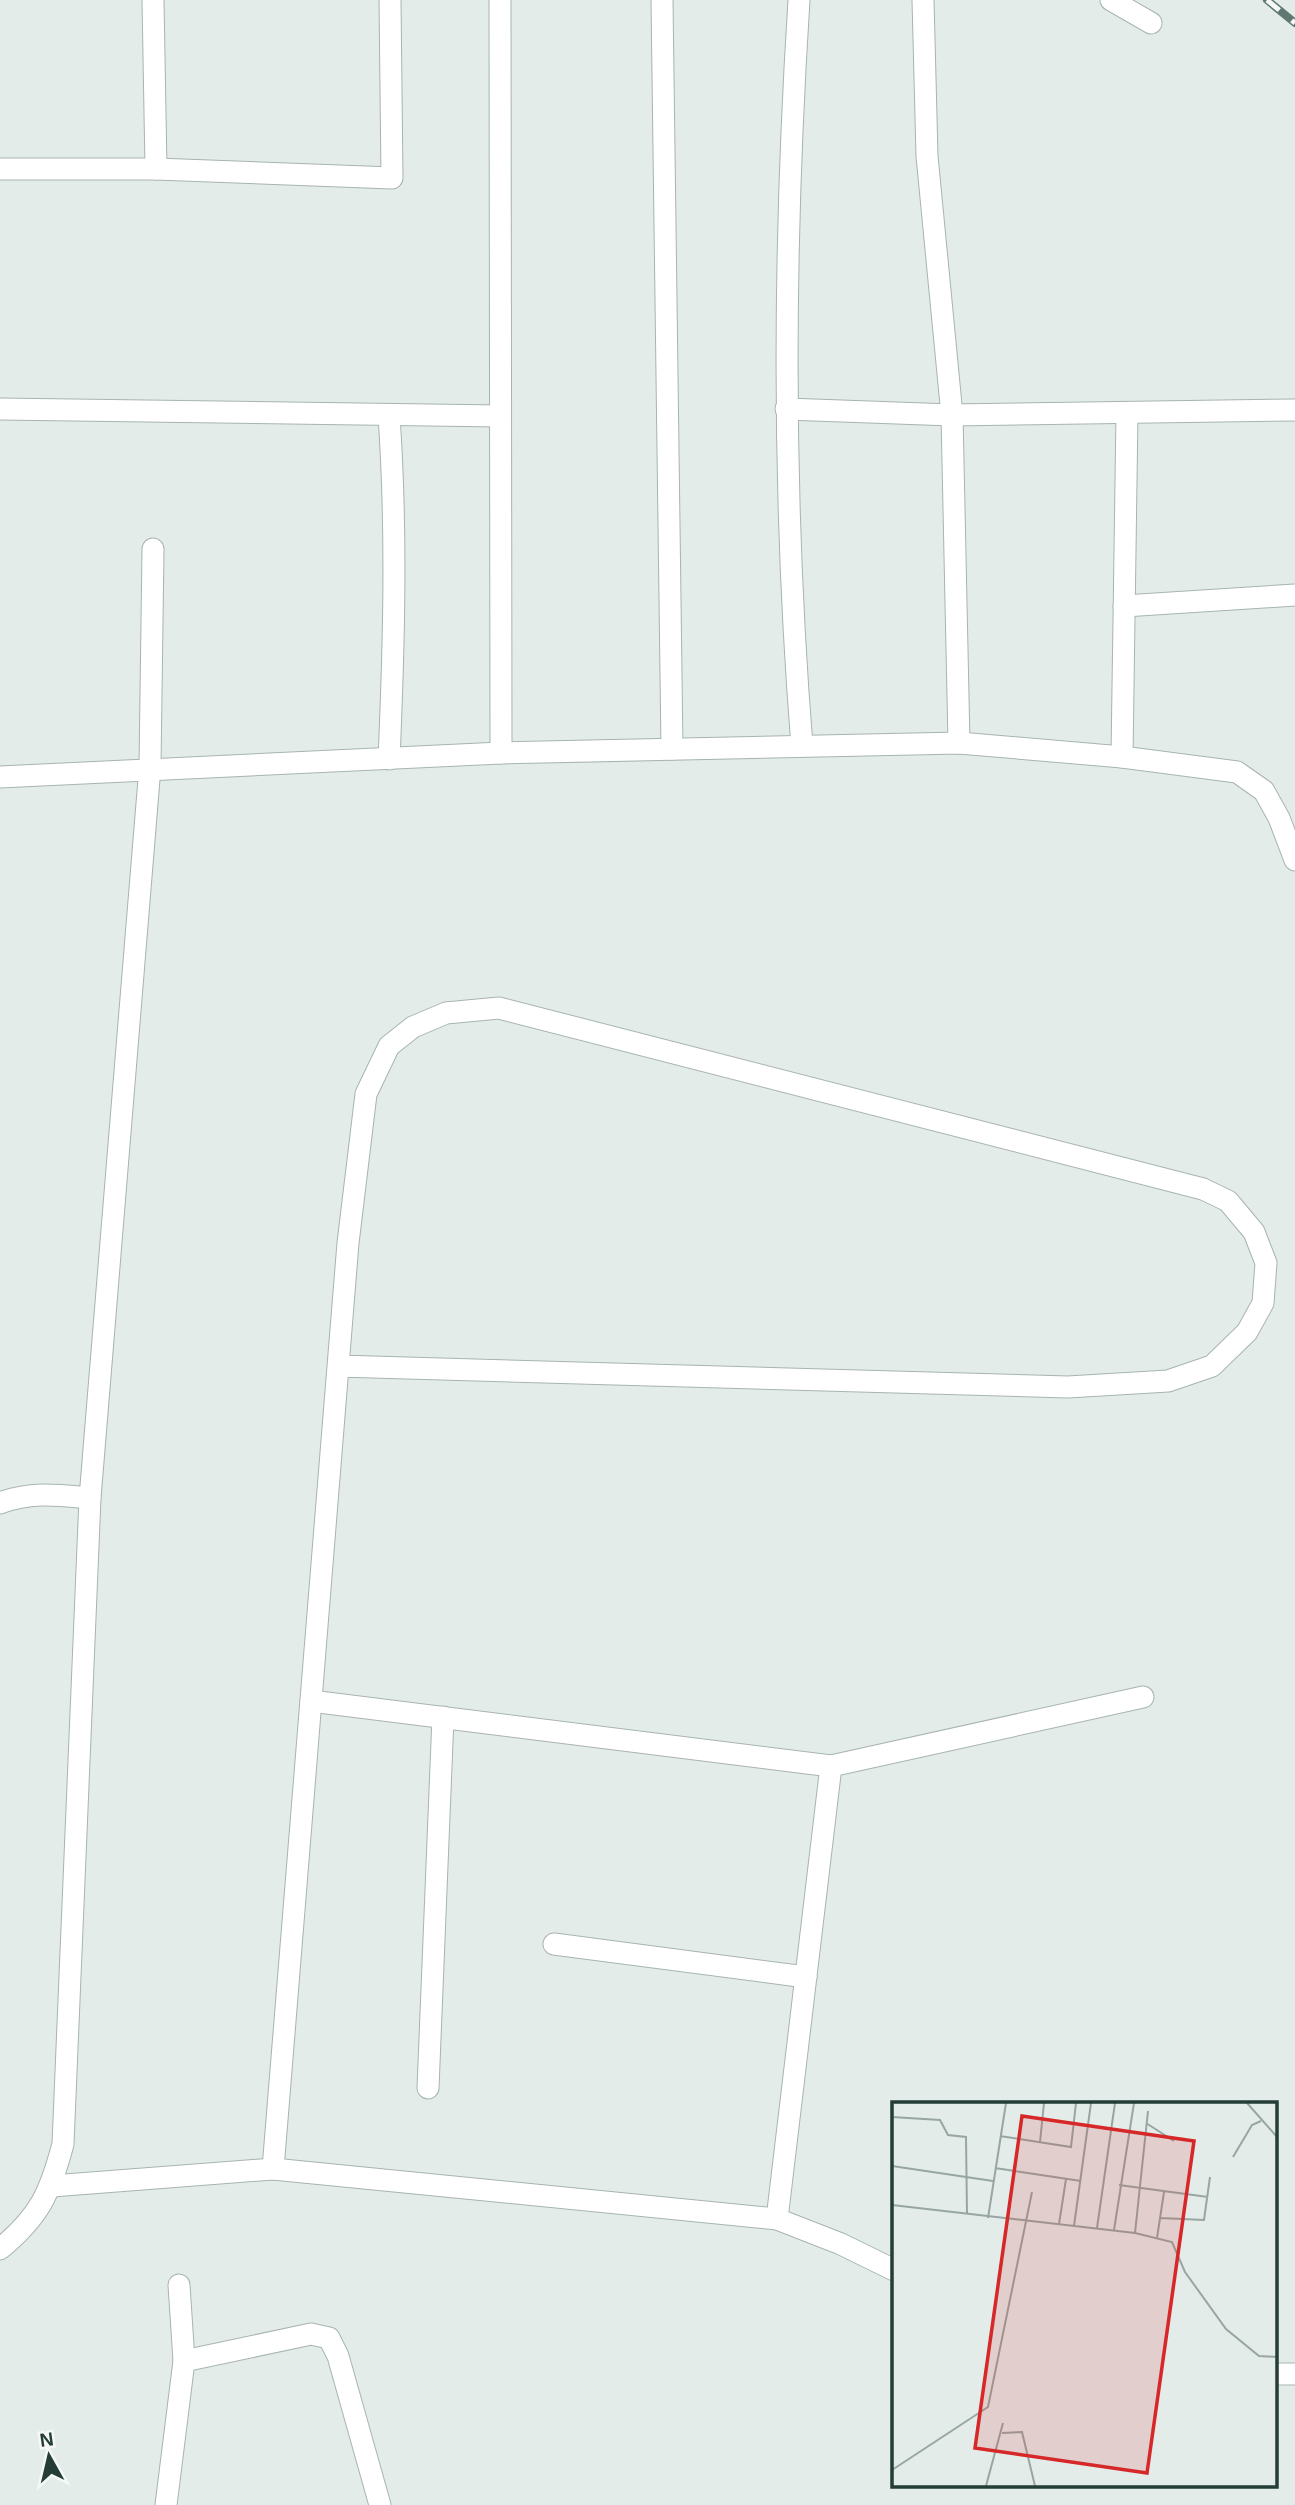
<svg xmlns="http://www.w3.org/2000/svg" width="1295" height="2505" font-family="Helvetica,sans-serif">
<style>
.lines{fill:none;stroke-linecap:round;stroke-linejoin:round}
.minor-casing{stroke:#a7b4b0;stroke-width:23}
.minor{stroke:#fff;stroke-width:21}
.rail-casing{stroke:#5f7872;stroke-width:8}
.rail{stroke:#f4f9f7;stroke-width:5;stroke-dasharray:16;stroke-linecap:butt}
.inset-road{fill:none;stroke:#97a6a2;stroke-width:2}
.view{fill:#d62828;fill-opacity:0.15;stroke:#d62828;stroke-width:3.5}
.inset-edge{fill:none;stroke:#243d37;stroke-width:3.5}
</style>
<rect width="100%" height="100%" fill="#e4ece9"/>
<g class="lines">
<g class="minor-casing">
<g id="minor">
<polyline points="153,0 156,169"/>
<polyline points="500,0 501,753"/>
<polyline points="662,0 672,749"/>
<path d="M799 0C783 249 782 497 802 746"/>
<polyline points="923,0 927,156 952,415 959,743"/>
<polyline points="1111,0 1151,23"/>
<polyline points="0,169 156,169 392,178 390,0"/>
<polyline points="0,409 500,416"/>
<polyline points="786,409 952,415 1295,410"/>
<polyline points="1124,606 1295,595"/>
<polyline points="1122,757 1127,413"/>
<path d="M389 759C394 644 397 531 389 416"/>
<polyline points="0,777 501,753 959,743 1122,757 1237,772 1264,791 1279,818 1295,860"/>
<path d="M0 1503C31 1491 58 1495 90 1498"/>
<polyline points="311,1701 831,1766 1143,1697"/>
<polyline points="554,1944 806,1977"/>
<polyline points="428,2088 443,1717"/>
<polyline points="273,2169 348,1243 366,1094 389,1046 413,1027 446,1013 499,1008 1203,1189 1228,1201 1254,1232 1266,1263 1263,1303 1247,1332 1212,1366 1168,1381 1068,1387 338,1366"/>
<polyline points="52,2186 273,2169 777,2219 841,2244 894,2270"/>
<polyline points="777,2219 831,1766"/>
<path d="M0 2249C40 2216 50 2193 63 2144L90 1498 150 767 153 549"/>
<polyline points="184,2361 311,2334 329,2338 338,2356 380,2505"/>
<polyline points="1276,2374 1295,2374"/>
<polyline points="166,2505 184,2361 179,2285"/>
</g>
</g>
<use href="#minor" class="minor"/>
<g class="rail-casing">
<polyline id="rail" points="1267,0 1295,23"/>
</g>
<use href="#rail" class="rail"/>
</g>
<g transform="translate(892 2102)">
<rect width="385" height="385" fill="#e4ece9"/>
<path class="inset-road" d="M355 1 385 35M0 15 48 18 56 33 74 35 75 112M254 21 282 39M108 34 179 45 184 1M148 40 152 1M341 55 360 23 369 19M0 64 101 79M103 66 189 79M227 83 316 95M0 103 243 131 280 140 293 170 334 227 367 254 385 255M96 116 114 1M268 116 312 118 318 75M167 122 174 77M182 124 199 1M205 126 223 1M222 128 242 1M243 131 256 9M265 136 272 90M110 331 130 330 143 384M0 368 96 305 140 90M94 384 111 321"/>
<path class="view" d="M130 14 302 39 255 371 83 346Z"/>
<rect width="385" height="385" class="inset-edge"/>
</g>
<g transform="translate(49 2456) rotate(352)" stroke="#f4f9f7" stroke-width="5" paint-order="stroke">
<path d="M0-5L12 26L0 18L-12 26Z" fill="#243d37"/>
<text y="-10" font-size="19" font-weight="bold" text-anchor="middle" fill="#243d37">N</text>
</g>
</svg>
